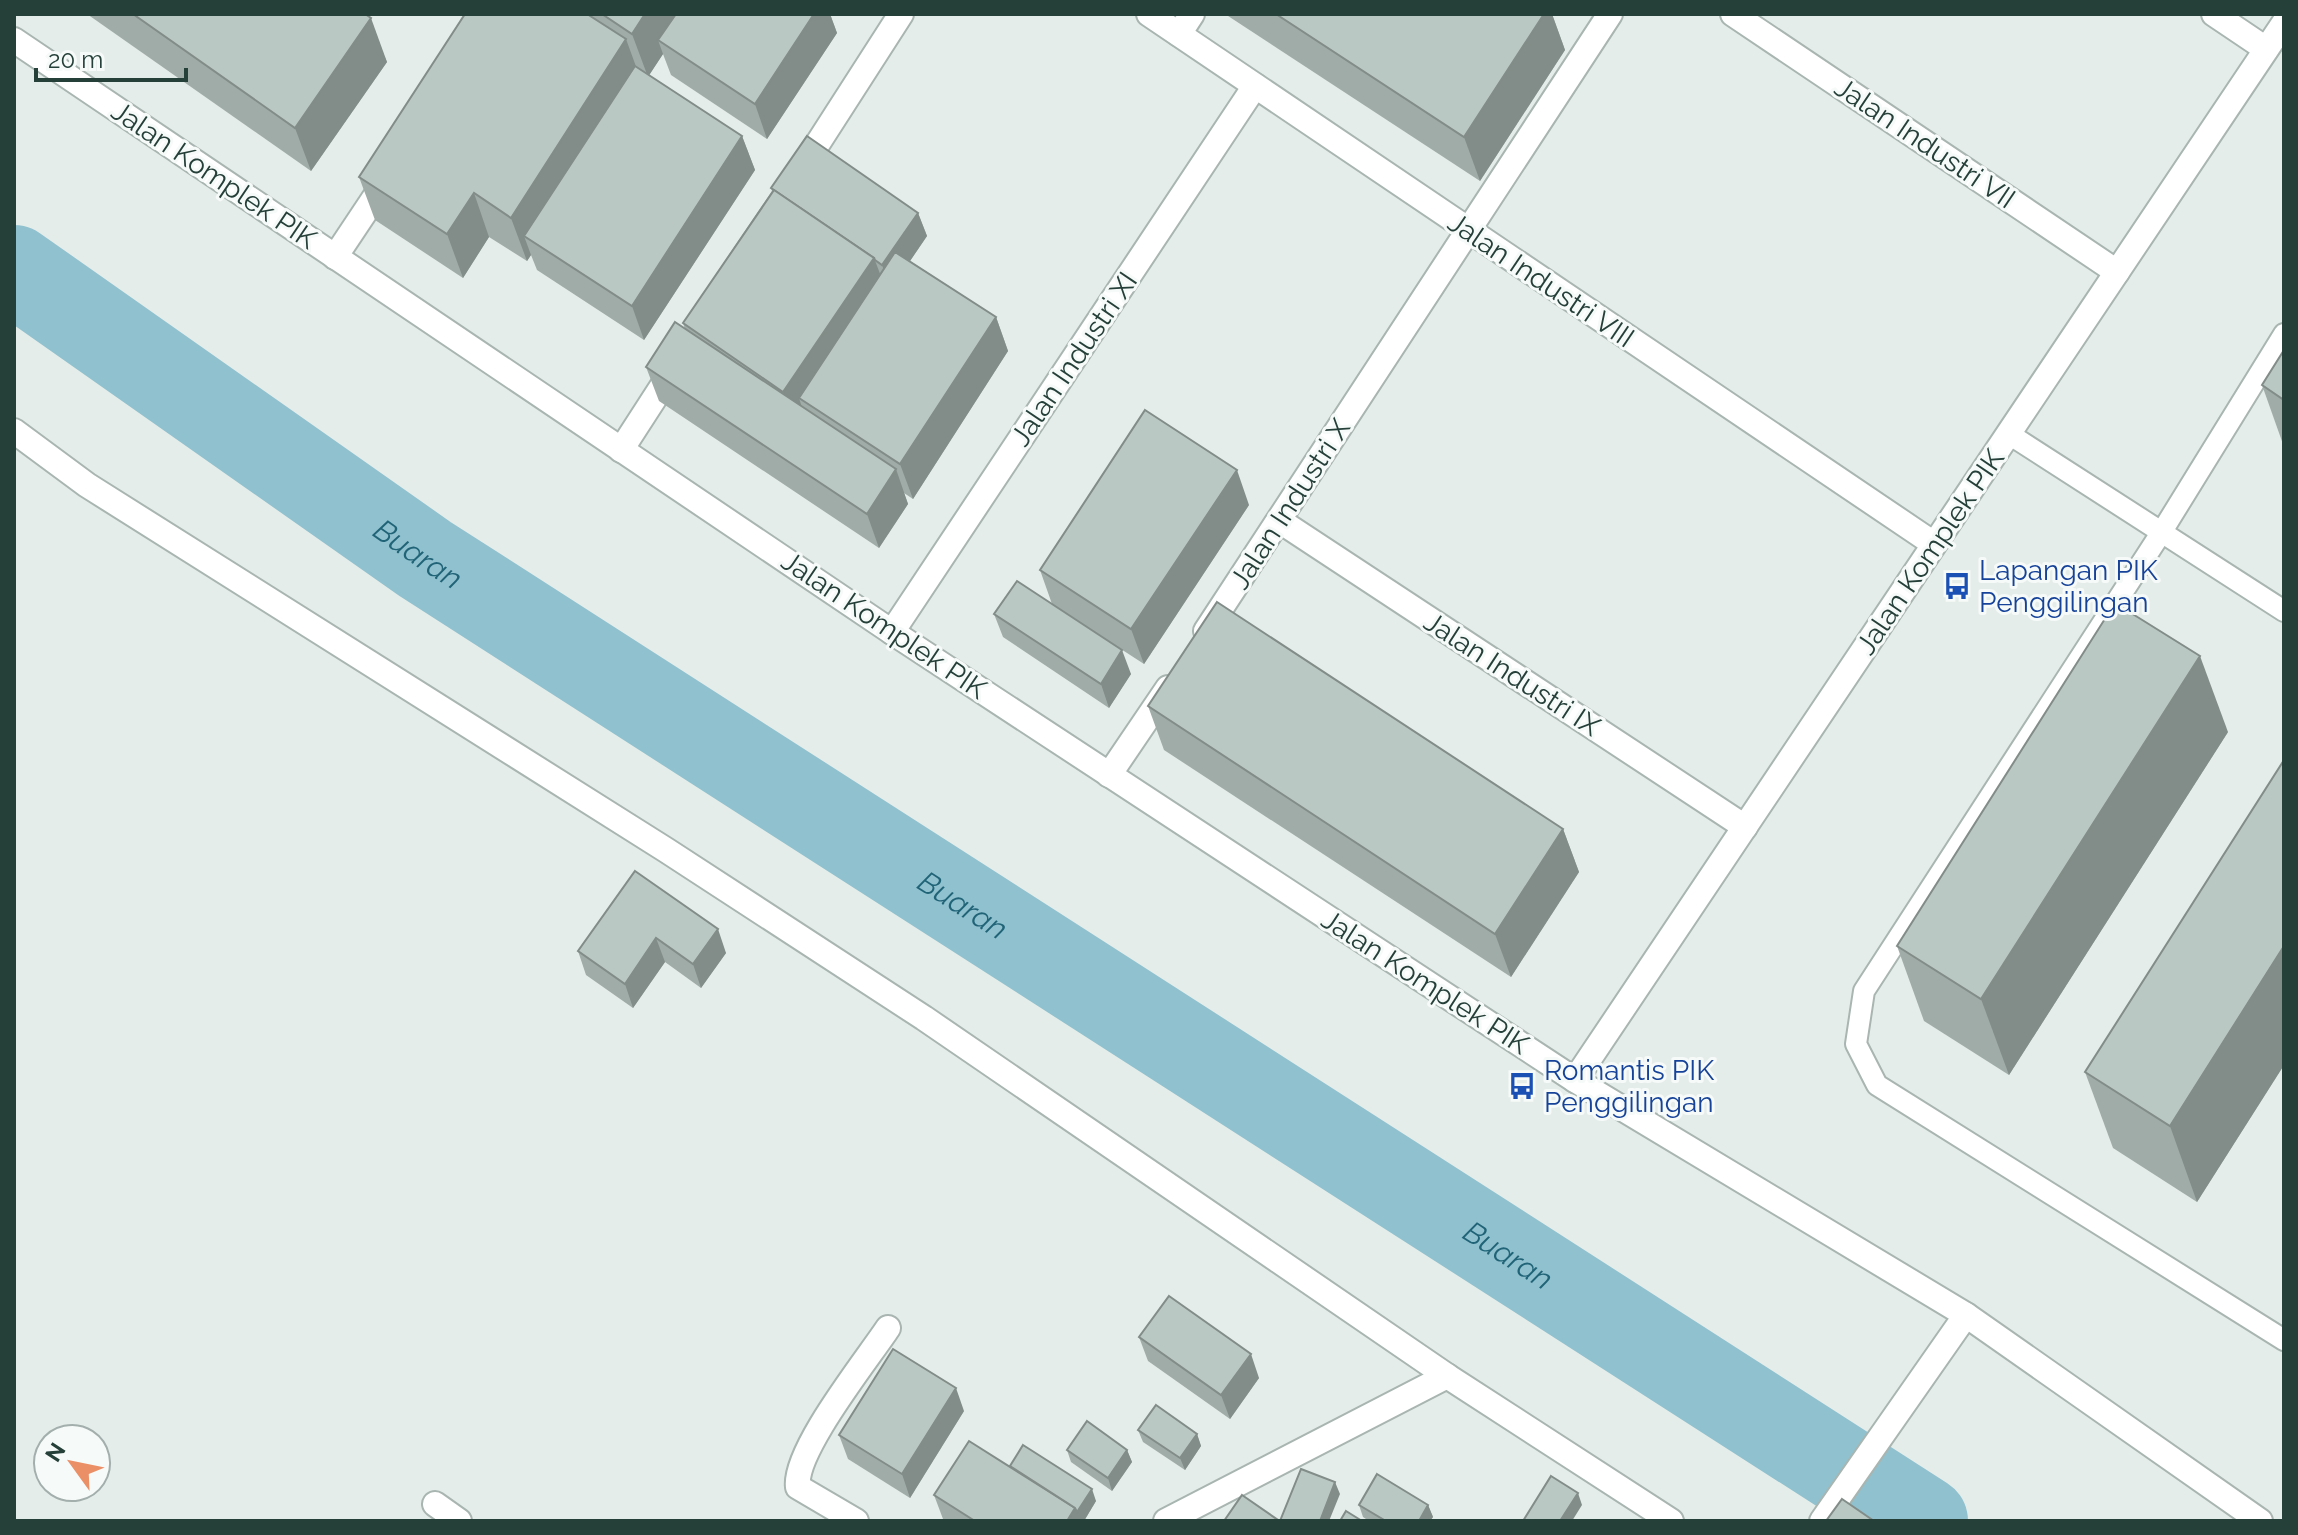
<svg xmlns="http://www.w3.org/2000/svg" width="2298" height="1535" font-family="Raleway,sans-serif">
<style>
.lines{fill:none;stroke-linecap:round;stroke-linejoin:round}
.river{stroke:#90c1cf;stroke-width:90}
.service-casing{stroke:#a8b5b1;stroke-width:24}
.minor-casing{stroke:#a8b5b1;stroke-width:28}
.service{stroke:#fff;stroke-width:20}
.minor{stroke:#fff;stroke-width:24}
.wall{fill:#a0aca8}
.shaded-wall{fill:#828c88}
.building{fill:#bac8c3;stroke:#828c88;stroke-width:2}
.labels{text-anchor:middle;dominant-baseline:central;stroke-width:6;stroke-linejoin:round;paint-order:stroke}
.street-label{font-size:28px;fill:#253f39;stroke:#f6faf8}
.transit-label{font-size:28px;fill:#164399;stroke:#f6faf8;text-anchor:start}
.water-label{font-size:30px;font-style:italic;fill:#216478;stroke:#f6faf8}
</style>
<rect width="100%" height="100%" fill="#e5edea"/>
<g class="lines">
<path class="river" id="s1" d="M14 270 425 559 1923 1521"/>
<g class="service-casing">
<g id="service">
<polyline points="2284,334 2161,533 1864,991 1856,1044 1877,1085 2284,1340"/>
<polyline points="2009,434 2284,611"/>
</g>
</g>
<g class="minor-casing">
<g id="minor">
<polyline points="1149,14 1934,544"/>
<polyline points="1733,14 2117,272"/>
<polyline points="2214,14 2266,49"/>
<polyline points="1179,34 1192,14"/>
<polyline points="14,40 892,632 1575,1080 1966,1315 2260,1521"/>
<polyline points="802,168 901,14"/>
<polyline points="335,257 387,179"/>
<polyline points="14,431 87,485 666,850 924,1018 1447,1376 1671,1521"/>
<polyline points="621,450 674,368"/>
<polyline points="1280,521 1745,827"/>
<polyline points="1206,631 1610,14"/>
<polyline points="892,632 1255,86"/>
<polyline points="1109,775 1168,688"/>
<polyline points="1575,1080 2284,23"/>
<polyline points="435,1504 459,1521"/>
<path d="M856 1521 798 1487C793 1452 866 1361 888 1328"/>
<polyline points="1166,1521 1447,1376"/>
<polyline points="1822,1521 1966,1315"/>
</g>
</g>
<use href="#service" class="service"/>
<use href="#minor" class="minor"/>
</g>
<g class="wall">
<polygon points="87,14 365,14 387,62 311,171"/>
<polygon points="465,14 830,14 837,33 767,139 671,75 663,54 649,75 742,136 755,170 644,340 537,270 531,255 527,261 489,237 463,278 375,220 359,177"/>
<polygon points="1225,14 1552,14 1565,50 1480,181"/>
<polygon points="771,188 918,213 927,236 910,261 996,317 1008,351 913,499 904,493 908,504 879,548 659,401 646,367 685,329 683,323 772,191"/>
<polygon points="2284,350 2284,447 2262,385"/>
<polygon points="1249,505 1144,664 1053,605 1131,674 1109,708 1003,637 994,614 1052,604 1040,570"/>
<polygon points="1148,706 1563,829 1579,872 1511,977 1164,750"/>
<polygon points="2228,732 2009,1075 1924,1021 1897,946"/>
<polygon points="2284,760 2284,1065 2197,1202 2113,1148 2085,1072"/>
<polygon points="635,871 726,953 701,988 665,962 633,1008 586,975 578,951"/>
<polygon points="1139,1337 1259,1378 1230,1419 1148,1361"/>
<polygon points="964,1411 910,1498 848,1459 839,1435"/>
<polygon points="1138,1430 1197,1434 1201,1446 1185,1470 1143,1442"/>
<polygon points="1067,1450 1127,1450 1132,1462 1112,1491 1071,1462"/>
<polygon points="1010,1466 1096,1501 1084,1521 946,1521 943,1519 934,1495"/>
<polygon points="1359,1505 1428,1505 1433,1517 1430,1521 1369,1521 1363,1517"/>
</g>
<g class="shaded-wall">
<polygon points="645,14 689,14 658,40 663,54 648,77 632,34"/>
<polygon points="814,14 830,14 837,33 767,139 755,104"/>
<polygon points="1544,14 1552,14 1565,50 1480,181 1464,137"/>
<polygon points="371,18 387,62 311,171 295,128"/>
<polygon points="626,39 642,83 524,236 531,255 527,261 511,218"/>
<polygon points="742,136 755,170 644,340 632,306"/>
<polygon points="474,193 489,237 463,278 447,234"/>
<polygon points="918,213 927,236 891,289 882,265"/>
<polygon points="874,258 887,292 799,398 804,414 796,426 783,392"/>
<polygon points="996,317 1008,351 913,499 900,464"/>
<polygon points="896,469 908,504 879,548 867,514"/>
<polygon points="1237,470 1249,505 1144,664 1131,629"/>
<polygon points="1122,650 1131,674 1109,708 1101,684"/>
<polygon points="2200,656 2228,732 2009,1075 1981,999"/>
<polygon points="1563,829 1579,872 1511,977 1495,934"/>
<polygon points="718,929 726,953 701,988 693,964"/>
<polygon points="656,938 665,962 633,1008 625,984"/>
<polygon points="2284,946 2284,1065 2197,1202 2170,1126"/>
<polygon points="1251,1354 1259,1378 1230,1419 1221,1395"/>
<polygon points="956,1388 964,1411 910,1498 902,1474"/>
<polygon points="1197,1434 1201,1446 1185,1470 1180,1458"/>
<polygon points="1127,1450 1132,1462 1112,1491 1108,1478"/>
<polygon points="1335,1482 1340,1494 1329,1521 1320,1521"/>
<polygon points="1092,1489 1096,1501 1084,1521 1067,1521 1075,1508"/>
<polygon points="1578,1493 1582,1505 1572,1521 1560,1521"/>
<polygon points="1428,1505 1433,1517 1430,1521 1419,1521"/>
</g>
<g class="building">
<polygon points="133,14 365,14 371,18 295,128"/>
<polygon points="465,14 587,14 626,39 511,218 474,193 447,234 359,177"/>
<polygon points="602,14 645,14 632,34"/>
<polygon points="676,14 814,14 755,104 658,40"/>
<polygon points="1276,14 1544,14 1464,137"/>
<polygon points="635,66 742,136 632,306 524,236"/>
<polygon points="807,136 918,213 882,265 875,260 874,258 771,188"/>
<polygon points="774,190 874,258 783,392 683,323"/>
<polygon points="895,252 996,317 900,464 799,398"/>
<polygon points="675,322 896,469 867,514 646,367"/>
<polygon points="2284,350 2284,400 2262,385"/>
<polygon points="1145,410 1237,470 1131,629 1040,570"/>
<polygon points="1017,581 1122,650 1101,684 994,614"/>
<polygon points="1217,602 1563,829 1495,934 1148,706"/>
<polygon points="2115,603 2200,656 1981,999 1897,946"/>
<polygon points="2284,760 2284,946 2170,1126 2085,1072"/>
<polygon points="635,871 718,929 693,964 656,938 625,984 578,951"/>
<polygon points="1169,1296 1251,1354 1221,1395 1139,1337"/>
<polygon points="893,1349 956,1388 902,1474 839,1435"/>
<polygon points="1156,1405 1197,1434 1180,1458 1138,1430"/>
<polygon points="1087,1421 1127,1450 1108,1478 1067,1450"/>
<polygon points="969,1441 1075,1508 1067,1521 975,1521 934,1495"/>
<polygon points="1023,1445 1092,1489 1077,1512 1075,1508 1010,1466"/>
<polygon points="1301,1469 1335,1482 1320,1521 1280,1521"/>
<polygon points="1377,1474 1428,1505 1419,1521 1386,1521 1359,1505"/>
<polygon points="1551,1476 1578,1493 1560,1521 1523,1521"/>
<polygon points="1242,1495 1278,1520 1277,1521 1224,1521"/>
<polygon points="1842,1499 1874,1521 1826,1521"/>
<polygon points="1346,1511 1362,1521 1340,1521"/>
</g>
<defs>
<g id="bus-bare" transform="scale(2.16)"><path d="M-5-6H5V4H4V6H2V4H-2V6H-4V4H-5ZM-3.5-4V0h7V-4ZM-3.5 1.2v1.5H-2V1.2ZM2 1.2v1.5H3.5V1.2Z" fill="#1a4fb4" stroke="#f6faf8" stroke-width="2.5" paint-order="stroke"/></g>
</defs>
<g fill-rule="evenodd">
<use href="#bus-bare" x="1957" y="586"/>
<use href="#bus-bare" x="1522" y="1086"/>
</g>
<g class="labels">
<g class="street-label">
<text transform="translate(1925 143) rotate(34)">Jalan Industri VII</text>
<text transform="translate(214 175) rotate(34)">Jalan Komplek PIK</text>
<text transform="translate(1541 280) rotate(34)">Jalan Industri VIII</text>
<text transform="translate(1074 359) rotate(-56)">Jalan Industri XI</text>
<text transform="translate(1290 504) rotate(-57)">Jalan Industri X</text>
<text transform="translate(1930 552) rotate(-56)">Jalan Komplek PIK</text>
<text transform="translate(884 625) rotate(34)">Jalan Komplek PIK</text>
<text transform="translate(1512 674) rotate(33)">Jalan Industri IX</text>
<text transform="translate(1425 982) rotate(33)">Jalan Komplek PIK</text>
</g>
<g class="transit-label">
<text x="1979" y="570">Lapangan PIK<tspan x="1979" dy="32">Penggilingan</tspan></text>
<text x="1544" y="1070">Romantis PIK<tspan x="1544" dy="32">Penggilingan</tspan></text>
</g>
<g class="water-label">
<text stroke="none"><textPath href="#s1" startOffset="494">Buaran</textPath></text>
<text stroke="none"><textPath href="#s1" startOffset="1142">Buaran</textPath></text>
<text stroke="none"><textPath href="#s1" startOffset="1790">Buaran</textPath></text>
</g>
</g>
<rect width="2298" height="1535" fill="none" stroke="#253f39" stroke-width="32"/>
<g transform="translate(72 1463) rotate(303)"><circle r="38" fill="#f6faf8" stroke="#a2afac" stroke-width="2"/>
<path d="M0-6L14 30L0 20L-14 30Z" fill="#eb8f66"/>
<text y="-12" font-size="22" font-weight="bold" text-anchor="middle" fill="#253f39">N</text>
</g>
<path d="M36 68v12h150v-12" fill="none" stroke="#253f39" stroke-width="4"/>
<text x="48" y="68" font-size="24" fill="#253f39" stroke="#f6faf8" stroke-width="6" paint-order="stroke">20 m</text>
</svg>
